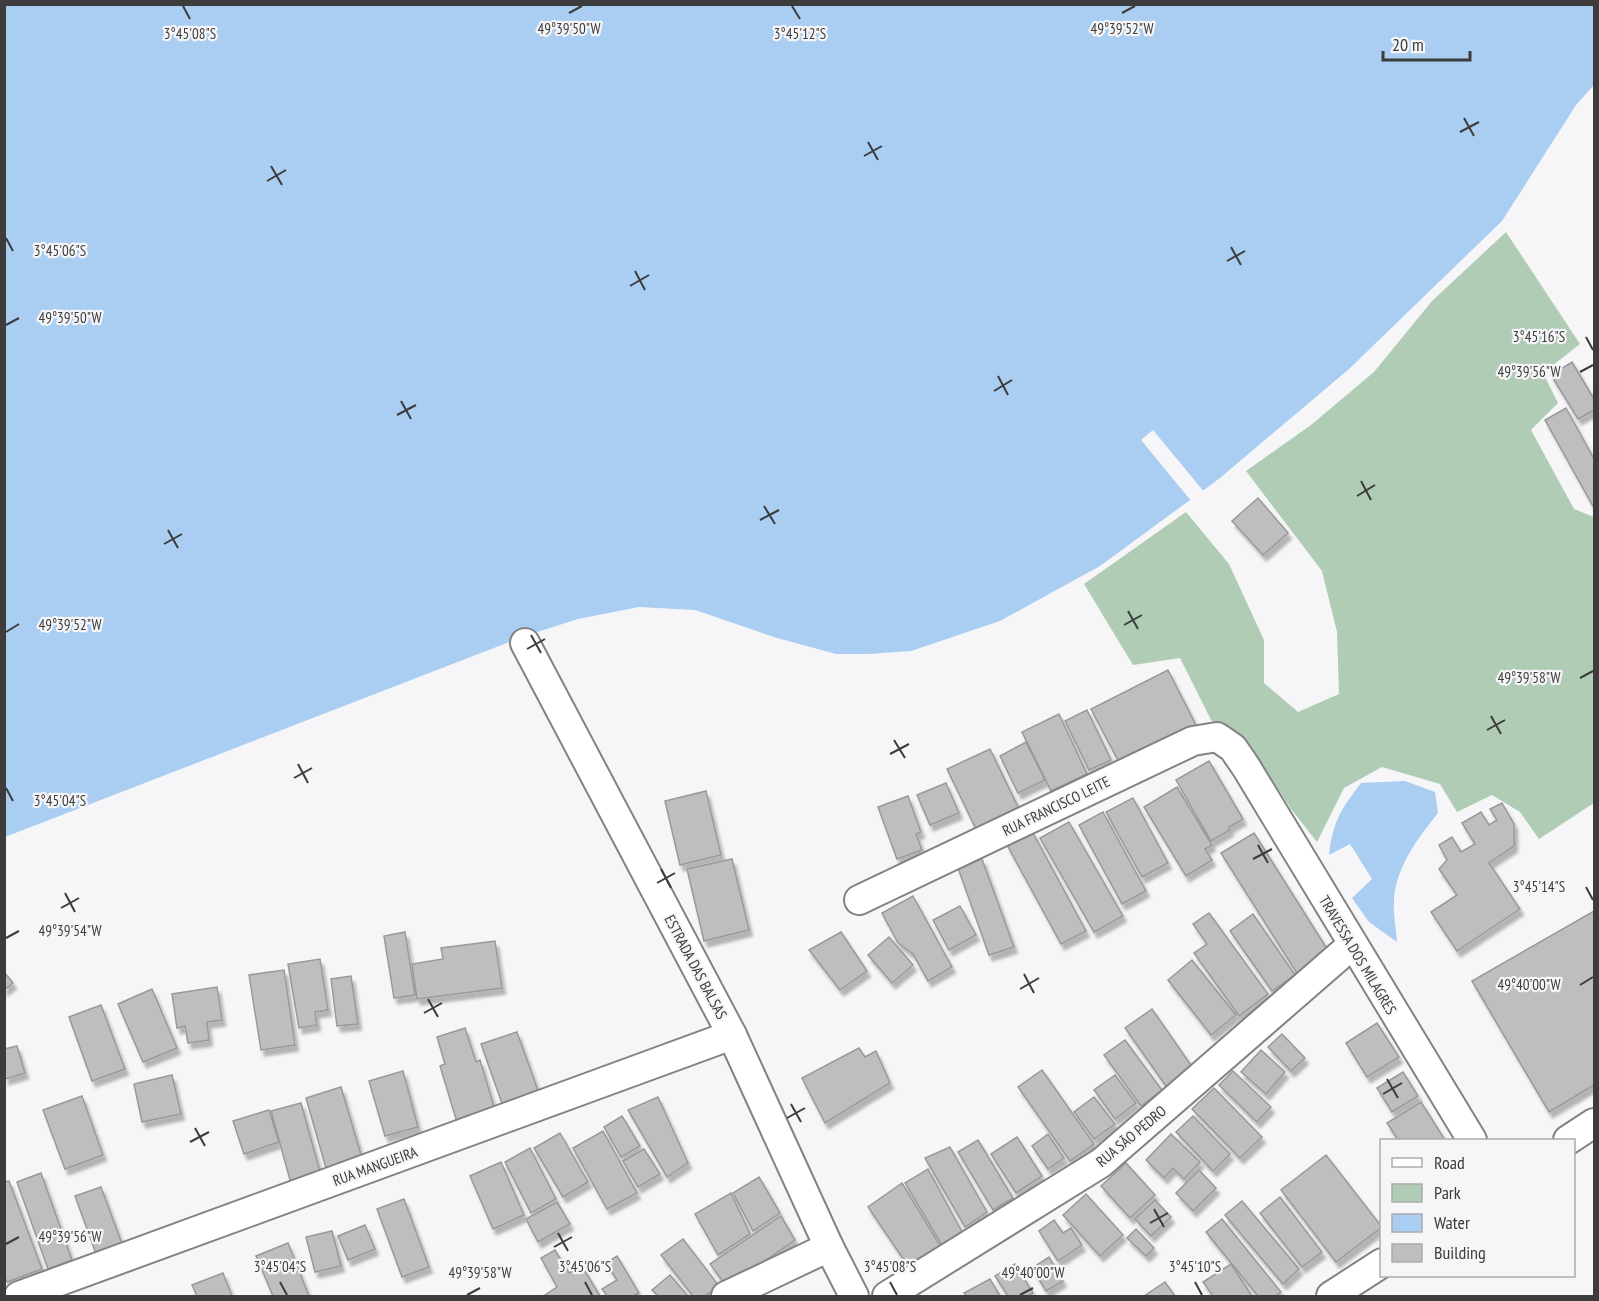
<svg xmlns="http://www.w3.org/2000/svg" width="1599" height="1301" font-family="'PT Sans Narrow',sans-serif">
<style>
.green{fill:#b0ccb4}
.water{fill:#a9cef1}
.pier{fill:#f6f6f8}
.building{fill:#bebec0;stroke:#99999b;stroke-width:1.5;filter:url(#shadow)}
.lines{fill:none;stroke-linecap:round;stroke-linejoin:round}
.minor-casing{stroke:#838384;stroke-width:32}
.minor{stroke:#fff;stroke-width:28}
.ticks{fill:none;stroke:#3c3c3d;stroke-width:2}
.labels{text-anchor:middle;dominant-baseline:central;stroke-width:4.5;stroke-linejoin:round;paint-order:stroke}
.street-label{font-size:15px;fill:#3c3c3d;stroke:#f6f6f8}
.ticks-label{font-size:15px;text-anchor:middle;fill:#3c3c3d;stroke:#f6f6f8;stroke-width:4.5;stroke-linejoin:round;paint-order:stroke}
</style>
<defs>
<filter id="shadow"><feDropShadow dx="3.5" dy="6" stdDeviation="1.5" flood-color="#0004"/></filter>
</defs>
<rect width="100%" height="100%" fill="#f6f6f8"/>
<polygon class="green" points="1506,232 1580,344 1543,373 1558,403 1531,430 1574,509 1594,517 1594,803 1539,839 1520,812 1492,795 1457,812 1440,784 1382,767 1344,788 1317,842 1291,809 1260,761 1211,720 1180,658 1133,665 1084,584 1186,512 1229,564 1264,640 1264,683 1298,712 1339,694 1337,632 1322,571 1246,471 1311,425 1374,372 1432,301"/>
<g class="water">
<polygon points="5,5 1594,5 1594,85 1576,105 1502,221 1349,369 1220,478 1100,566 1000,621 911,651 869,654 836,654 777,638 695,610 639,607 578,619 525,636 5,837"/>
<path d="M1405 781 1435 792 1438 813C1418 838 1396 867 1394 900 1393 913 1396 928 1397 942L1369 922 1352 898 1372 879 1350 844 1329 855C1333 821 1341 809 1361 783Z"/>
</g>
<polygon class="pier" points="1153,430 1205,493 1192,502 1141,440"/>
<g class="building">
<polygon points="1572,362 1594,399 1594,410 1578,419 1551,375"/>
<polygon points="1566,408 1594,459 1594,508 1545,420"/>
<polygon points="1258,498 1288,533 1263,555 1232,521"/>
<polygon points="1168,670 1198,729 1122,768 1091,709"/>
<polygon points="1087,710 1111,760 1089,770 1065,721"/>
<polygon points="1059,714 1087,774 1051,791 1022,732"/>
<polygon points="1026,742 1045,780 1018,793 1000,756"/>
<polygon points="990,749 1019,809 976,829 947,769"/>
<polygon points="1209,761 1243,819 1229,827 1230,830 1211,841 1176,780"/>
<polygon points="946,783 959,813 930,825 917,795"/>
<polygon points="1177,787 1212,845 1205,849 1212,860 1186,876 1144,807"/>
<polygon points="706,791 721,855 680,865 665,801"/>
<polygon points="908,796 921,832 916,834 922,850 897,859 878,807"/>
<polygon points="1133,798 1168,863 1142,877 1106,812"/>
<polygon points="1502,803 1514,824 1514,846 1489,863 1520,909 1457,951 1431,912 1457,895 1439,869 1447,860 1439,845 1452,837 1461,852 1475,844 1462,823 1481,812 1489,825 1497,820 1490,809"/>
<polygon points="1103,812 1146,891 1122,904 1079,825"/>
<polygon points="1069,822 1123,916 1094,932 1040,838"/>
<polygon points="1032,831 1086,931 1061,944 1007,845"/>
<polygon points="1254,833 1331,955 1298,975 1221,853"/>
<polygon points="732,859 749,930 704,941 687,869"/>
<polygon points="982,859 1014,947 989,955 958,868"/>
<polygon points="913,896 952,967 928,981 913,954 898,943 882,913"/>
<polygon points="960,906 976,935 949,950 933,920"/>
<polygon points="1594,911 1594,1085 1549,1112 1472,981"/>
<polygon points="1209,913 1268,994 1239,1016 1194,953 1207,944 1193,924"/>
<polygon points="1253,914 1295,975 1272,991 1230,931"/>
<polygon points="405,932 415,995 394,998 384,936"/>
<polygon points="841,932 867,971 840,990 809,950"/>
<polygon points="889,937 913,965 892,983 868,955"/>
<polygon points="495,941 502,988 417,999 412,964 443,959 441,948"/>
<polygon points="320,959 328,1010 315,1012 317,1025 299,1028 288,964"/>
<polygon points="1192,960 1236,1015 1211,1035 1168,980"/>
<polygon points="284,970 295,1045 261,1050 249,975"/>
<polygon points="4,972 13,983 4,990"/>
<polygon points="351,976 358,1024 337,1026 331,979"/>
<polygon points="217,987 222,1020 207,1022 209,1040 188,1043 185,1026 177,1028 172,994"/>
<polygon points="152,989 177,1048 143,1062 118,1004"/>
<polygon points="101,1005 125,1069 92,1081 69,1017"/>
<polygon points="1152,1009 1193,1068 1166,1086 1125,1028"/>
<polygon points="1377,1023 1399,1057 1367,1077 1346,1043"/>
<polygon points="465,1028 476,1062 480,1060 495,1110 457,1122 440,1066 445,1064 437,1037"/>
<polygon points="517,1032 540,1096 504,1109 481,1044"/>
<polygon points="1282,1034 1305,1058 1291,1071 1268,1047"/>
<polygon points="1125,1040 1162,1090 1141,1106 1104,1055"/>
<polygon points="17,1046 25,1073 5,1079 4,1049"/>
<polygon points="859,1048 865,1057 876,1051 890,1083 825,1123 802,1078"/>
<polygon points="1261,1050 1285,1072 1266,1094 1241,1072"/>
<polygon points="1042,1070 1094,1144 1070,1161 1018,1087"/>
<polygon points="403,1071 418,1127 385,1136 369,1081"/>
<polygon points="1233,1071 1271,1107 1257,1122 1219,1085"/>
<polygon points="1403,1072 1418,1096 1392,1112 1377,1088"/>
<polygon points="172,1075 181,1114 142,1122 134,1084"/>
<polygon points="1115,1075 1136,1103 1115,1119 1094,1090"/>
<polygon points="341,1087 362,1158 326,1168 306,1098"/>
<polygon points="1214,1088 1262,1137 1240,1158 1192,1109"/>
<polygon points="82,1096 103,1155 65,1169 43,1110"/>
<polygon points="658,1097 688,1163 667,1177 628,1110"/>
<polygon points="1094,1097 1115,1124 1094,1139 1074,1112"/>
<polygon points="1421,1102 1445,1140 1398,1140 1387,1123"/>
<polygon points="301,1103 322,1179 292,1187 271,1111"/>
<polygon points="269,1110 279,1142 244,1154 233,1121"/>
<polygon points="622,1116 640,1146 621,1157 604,1127"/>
<polygon points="1193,1116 1230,1154 1213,1171 1176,1132"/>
<polygon points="603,1131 637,1193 607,1209 573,1148"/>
<polygon points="560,1133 588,1182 563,1197 534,1148"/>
<polygon points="1048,1134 1064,1158 1048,1169 1032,1146"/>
<polygon points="1171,1134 1200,1162 1184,1179 1173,1168 1164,1178 1146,1160"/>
<polygon points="1017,1137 1042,1176 1016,1193 991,1154"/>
<polygon points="978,1140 1013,1198 993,1210 958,1152"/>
<polygon points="950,1147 987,1212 965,1227 925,1158"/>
<polygon points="530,1148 556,1199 531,1213 505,1162"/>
<polygon points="644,1149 660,1174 638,1187 623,1161"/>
<polygon points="1326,1155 1382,1227 1336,1262 1281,1190"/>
<polygon points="501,1162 524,1215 493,1229 470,1176"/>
<polygon points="1126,1163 1155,1195 1130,1218 1101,1186"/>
<polygon points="928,1169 962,1232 942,1245 905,1183"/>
<polygon points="1199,1170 1216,1188 1193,1211 1176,1193"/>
<polygon points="41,1173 72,1260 48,1269 17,1182"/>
<polygon points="759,1177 780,1213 753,1231 733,1193"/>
<polygon points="9,1181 42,1269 7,1282 4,1275 4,1182"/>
<polygon points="902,1183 941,1247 910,1269 868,1207"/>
<polygon points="101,1187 124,1249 98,1259 75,1196"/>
<polygon points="731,1193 750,1234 718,1255 695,1214"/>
<polygon points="1086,1194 1123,1235 1100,1256 1063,1215"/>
<polygon points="1280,1197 1322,1252 1302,1267 1260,1213"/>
<polygon points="404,1199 429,1267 402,1277 377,1209"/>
<polygon points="1155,1200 1171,1217 1151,1236 1135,1219"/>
<polygon points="1242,1201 1299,1269 1283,1284 1225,1215"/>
<polygon points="557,1202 570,1224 538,1242 526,1219"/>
<polygon points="781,1216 795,1240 727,1287 710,1264"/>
<polygon points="1222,1219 1281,1292 1275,1296 1258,1296 1206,1232"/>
<polygon points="1054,1220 1063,1233 1071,1228 1082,1245 1058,1261 1039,1231"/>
<polygon points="365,1225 375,1249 348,1260 338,1236"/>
<polygon points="1136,1229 1154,1248 1146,1256 1127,1238"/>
<polygon points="332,1231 341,1266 315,1272 306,1237"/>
<polygon points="683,1239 719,1286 705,1296 693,1296 661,1255"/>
<polygon points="288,1243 309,1296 273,1296 256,1256"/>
<polygon points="555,1250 569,1273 582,1266 600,1296 547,1296 545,1295 557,1287 541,1258"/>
<polygon points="617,1256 639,1293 633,1296 607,1296 602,1289 617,1280 606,1263"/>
<polygon points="1049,1257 1063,1281 1046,1291 1032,1268"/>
<polygon points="1015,1264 1033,1293 1027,1296 1008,1296 995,1276"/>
<polygon points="1231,1264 1252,1296 1213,1296 1203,1282"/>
<polygon points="223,1273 232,1296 197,1296 192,1285"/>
<polygon points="670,1275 688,1296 658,1296 652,1290"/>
<polygon points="990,1279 1000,1296 966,1296 964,1293"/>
<polygon points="1165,1282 1175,1296 1144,1296"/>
</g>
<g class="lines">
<g class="minor-casing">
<g id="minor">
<polyline points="525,643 732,1035 829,1247 854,1296"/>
<polyline points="859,900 1193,741 1217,737 1233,748 1246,767 1472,1140"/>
<polyline points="1568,1140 1594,1123"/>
<polyline points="19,1296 732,1035"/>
<polyline points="726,1296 829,1247"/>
<polyline points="887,1296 1101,1163 1352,945"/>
<polyline points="1331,1296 1382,1263"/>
</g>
</g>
<use href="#minor" class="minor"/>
</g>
<path class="ticks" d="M183 6 190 19M792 6 800 19M569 13 582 6M1122 13 1135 6M1464 118 1474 136M1460 132 1479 122M868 142 878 160M864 156 882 146M271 166 282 185M267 181 286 170M6 238 13 251M1231 247 1241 265M1227 261 1245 251M635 271 645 290M630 286 649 275M6 325 19 318M1586 337 1593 350M1580 372 1593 365M998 376 1008 395M994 391 1012 380M401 401 411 419M397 415 416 405M1361 481 1371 500M1357 496 1375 485M764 506 775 524M760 520 779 510M168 530 178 548M164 544 182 534M1128 611 1138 629M1124 625 1142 615M6 632 19 624M531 635 541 653M527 649 545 639M1580 678 1593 671M1491 716 1501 734M1487 730 1505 720M894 740 905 758M890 754 909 744M298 764 308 783M294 778 312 768M6 788 13 801M1258 845 1268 863M1253 859 1272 849M661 869 671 888M657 883 675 873M1586 887 1593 900M65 893 75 912M61 908 79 898M6 938 19 931M1024 974 1034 993M1580 985 1593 977M1020 989 1039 978M428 999 438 1017M424 1013 442 1003M1387 1079 1398 1098M1383 1094 1402 1083M791 1104 801 1122M787 1118 805 1108M195 1128 205 1146M190 1142 209 1132M1154 1209 1164 1227M1150 1223 1168 1213M558 1233 568 1251M6 1244 19 1237M554 1247 572 1237M280 1282 287 1295M585 1282 592 1295M890 1282 897 1295M1195 1282 1202 1295M467 1295 480 1288M1020 1295 1033 1288"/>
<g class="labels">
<g class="street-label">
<text transform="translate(1056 806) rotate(-26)">RUA FRANCISCO LEITE</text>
<text transform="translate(1358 955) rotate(59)">TRAVESSA DOS MILAGRES</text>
<text transform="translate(696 967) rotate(62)">ESTRADA DAS BALSAS</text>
<text transform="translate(1131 1136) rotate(-40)">RUA SÃO PEDRO</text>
<text transform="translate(375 1166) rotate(-20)">RUA MANGUEIRA</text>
</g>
</g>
<g class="ticks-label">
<text x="569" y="34">49°39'50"W</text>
<text x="1122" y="34">49°39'52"W</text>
<text x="190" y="39">3°45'08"S</text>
<text x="800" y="39">3°45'12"S</text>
<text x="60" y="256">3°45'06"S</text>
<text x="70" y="323">49°39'50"W</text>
<text x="1539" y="342">3°45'16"S</text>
<text x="1529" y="377">49°39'56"W</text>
<text x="70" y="630">49°39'52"W</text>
<text x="1529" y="683">49°39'58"W</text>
<text x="60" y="806">3°45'04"S</text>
<text x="1539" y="892">3°45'14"S</text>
<text x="70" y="936">49°39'54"W</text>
<text x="1529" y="990">49°40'00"W</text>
<text x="70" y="1242">49°39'56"W</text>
<text x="280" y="1272">3°45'04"S</text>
<text x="585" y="1272">3°45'06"S</text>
<text x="890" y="1272">3°45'08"S</text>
<text x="1195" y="1272">3°45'10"S</text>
<text x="480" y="1278">49°39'58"W</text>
<text x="1033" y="1278">49°40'00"W</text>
</g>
<rect width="1599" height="1301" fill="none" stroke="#3c3c3d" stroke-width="12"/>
<rect x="1380" y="1139" width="195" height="138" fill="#f6f6f8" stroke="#acacad" stroke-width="1.5"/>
<rect x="1392" y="1158" width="30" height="9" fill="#ffffff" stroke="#acacad" stroke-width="1.5"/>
<text x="1434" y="1169" font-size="18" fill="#3c3c3d">Road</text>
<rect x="1392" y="1184" width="30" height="18" fill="#b0ccb4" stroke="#acacad" stroke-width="1.5"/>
<text x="1434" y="1199" font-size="18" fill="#3c3c3d">Park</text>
<rect x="1392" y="1214" width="30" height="18" fill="#a9cef1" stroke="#acacad" stroke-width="1.5"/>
<text x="1434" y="1229" font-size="18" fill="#3c3c3d">Water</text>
<rect x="1392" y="1244" width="30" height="18" fill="#bebec0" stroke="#acacad" stroke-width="1.5"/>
<text x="1434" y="1259" font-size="18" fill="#3c3c3d">Building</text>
<path d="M1383 51v9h87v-9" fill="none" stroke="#3c3c3d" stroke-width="3"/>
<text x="1392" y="51" font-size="18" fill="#3c3c3d" stroke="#f6f6f8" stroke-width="4.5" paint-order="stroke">20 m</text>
</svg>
